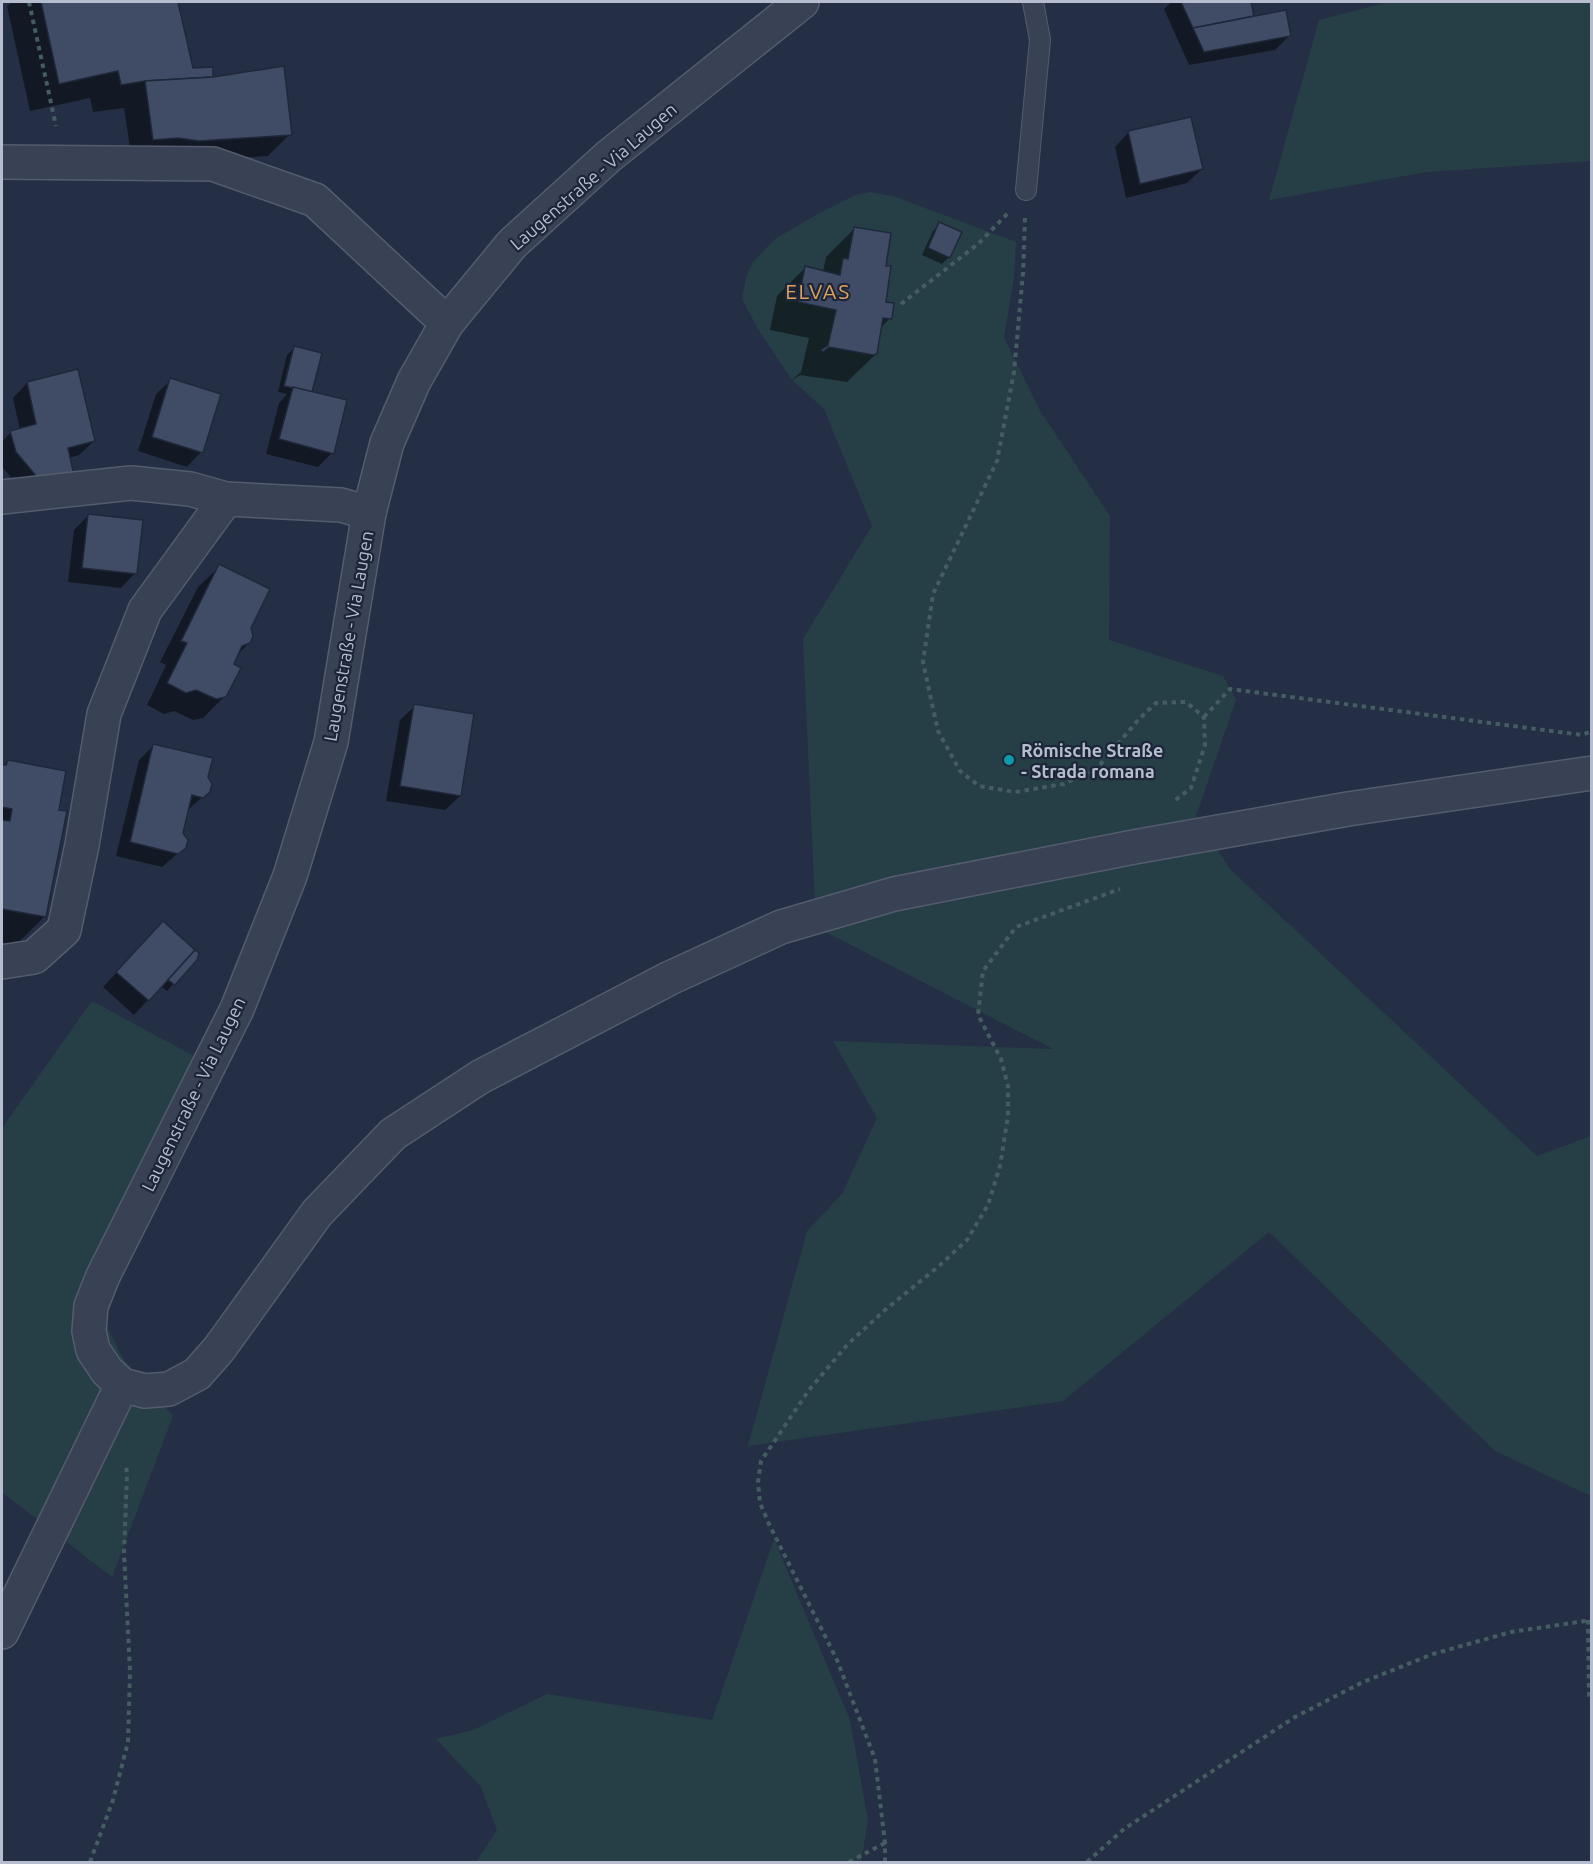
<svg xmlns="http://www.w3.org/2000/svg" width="1593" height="1864" font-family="Ubuntu,sans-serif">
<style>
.green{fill:#263f46}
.shadow{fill:#0007}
.building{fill:#404b65;stroke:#1f283b;stroke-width:1.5}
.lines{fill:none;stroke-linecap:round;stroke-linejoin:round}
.service-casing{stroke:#545c6e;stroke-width:22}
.minor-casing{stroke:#545c6e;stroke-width:36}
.tertiary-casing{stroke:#545c6e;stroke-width:36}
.path{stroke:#455c62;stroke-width:4;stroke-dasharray:4.5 4.5;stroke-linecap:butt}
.service{stroke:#394154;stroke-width:20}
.minor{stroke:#394154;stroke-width:33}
.tertiary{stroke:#394154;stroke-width:33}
.culture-dot{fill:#0f9aa8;stroke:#1d2639;stroke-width:2}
.labels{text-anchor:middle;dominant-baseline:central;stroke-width:4.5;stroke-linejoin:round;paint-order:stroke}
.street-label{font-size:18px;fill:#b6bdce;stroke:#1d2639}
.poi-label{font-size:18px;font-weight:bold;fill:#b6bdce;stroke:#1d2639;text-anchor:start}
.quarter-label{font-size:21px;letter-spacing:1.5px;fill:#e0a35e;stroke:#1d2639}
</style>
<rect width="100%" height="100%" fill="#242f45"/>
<g class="green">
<polygon points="1389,2 1591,2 1591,161 1427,172 1269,200 1319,20"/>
<polygon points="870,192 893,196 1016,242 1014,277 1004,337 1039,409 1110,516 1109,640 1223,676 1236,700 1196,816 1230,869 1537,1156 1591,1136 1591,1496 1495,1451 1269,1232 1063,1401 748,1446 807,1231 842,1194 877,1118 833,1041 1053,1049 816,927 803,639 872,526 824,409 792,380 758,329 742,299 746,277 753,262 775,239 816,215 855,195"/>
<polygon points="92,1001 216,1068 102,1316 122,1357 173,1416 112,1577 2,1492 2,1128"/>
<polygon points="774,1539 850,1720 868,1820 861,1862 476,1862 497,1830 481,1787 436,1739 473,1730 547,1694 712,1720"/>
</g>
<g class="shadow">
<polygon points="12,2 181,2 177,2 192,70 212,78 290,134 268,156 177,162 132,161 124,108 93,112 90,98 30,111 7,6"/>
<polygon points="1172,2 1249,2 1253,18 1289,36 1275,50 1189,65 1164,9"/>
<polygon points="1129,132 1202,169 1187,183 1126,198 1115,147"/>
<polygon points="940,224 949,257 942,264 922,255 933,231"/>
<polygon points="854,229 884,268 884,303 890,318 880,329 876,354 847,382 800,375 791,381 801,372 809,338 770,330 777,296 805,268 823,272 826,257"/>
<polygon points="294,348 332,453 318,467 266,454 279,403 287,394 278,392 287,355"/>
<polygon points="171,380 201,452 187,467 138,451 156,394"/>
<polygon points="27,383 94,441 79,455 69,458 23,491 2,467 2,442 11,432 20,430 13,398"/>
<polygon points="88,516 135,573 121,588 68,582 74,530"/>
<polygon points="220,566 249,628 249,643 236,656 225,696 203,718 193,720 174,711 164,714 147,705 166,665 160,662 198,587"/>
<polygon points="415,706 460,796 445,810 386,801 400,720"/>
<polygon points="154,745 207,778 209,791 188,810 182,834 185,847 162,867 116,856 139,760"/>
<polygon points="8,761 45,916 16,945 2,942 2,766"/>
<polygon points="163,923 197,954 195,960 167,991 161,986 134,1015 103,987"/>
</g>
<g class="building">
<polygon points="41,2 178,2 193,68 213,67 213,77 145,81 121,85 118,71 59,84"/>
<polygon points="1181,2 1251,2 1254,16 1193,28"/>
<polygon points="1286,10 1291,36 1204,52 1193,28"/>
<polygon points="284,66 292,135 199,141 178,138 153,140 145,81 213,77"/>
<polygon points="1191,117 1203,169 1140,184 1128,131"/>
<polygon points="939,222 962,232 950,258 928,248"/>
<polygon points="854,227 891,233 886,266 891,266 886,302 894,303 892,319 883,318 877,354 873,355 829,347 823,352 821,350 828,345 836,310 798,302 805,266 840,275 843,258 848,259"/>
<polygon points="294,346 322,353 312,392 284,386"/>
<polygon points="78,369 95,441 68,448 74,475 37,477 16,452 10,431 36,424 27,382"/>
<polygon points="170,378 221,394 203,453 152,437"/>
<polygon points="293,387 347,400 334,454 279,439"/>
<polygon points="88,514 143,520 137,574 82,568"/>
<polygon points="219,564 270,589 251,628 253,636 250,643 242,646 234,664 241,668 226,697 216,699 196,690 186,693 167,683 187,643 181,641"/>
<polygon points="414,704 474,714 461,796 400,786"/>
<polygon points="153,744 213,758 208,777 212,784 210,792 203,798 192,795 183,833 188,840 186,848 178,854 130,842"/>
<polygon points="8,760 66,771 59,810 67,811 46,917 2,909 2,820 10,821 12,809 2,807 2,765 6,765"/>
<polygon points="163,921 195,950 149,1001 116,972"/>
<polygon points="195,950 199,953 197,960 175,985 168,980"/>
</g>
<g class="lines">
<g class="service-casing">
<polyline id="service" points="1026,190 1040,40 1033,2"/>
</g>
<g class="minor-casing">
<g id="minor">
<polyline points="2,162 213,164 315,200 447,323"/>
<polyline points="2,497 131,483 190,489 226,499 341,505 369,513"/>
<polyline points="2,962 34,957 64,930 82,845 104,714 145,610 226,499"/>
</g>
</g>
<g class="tertiary-casing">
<g id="tertiary">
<polyline points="802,2 609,156 512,244 447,323 414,381 387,443 369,513 331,742 290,876 237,1009 103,1276 91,1306 89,1331 93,1350 107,1371 122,1385 145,1391 169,1389 197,1374 219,1349 317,1213 393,1134 480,1077 670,978 781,927 894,894 1134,847 1348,809 1592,773"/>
<polyline points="2,1632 122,1385"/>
</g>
</g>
<g class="path">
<polyline points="29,2 56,126"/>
<polyline points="1025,218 1023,273 1014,372 997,461 933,594 923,662 938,731 960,771 979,786 1015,792 1064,784 1099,766 1139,719 1156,703 1186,702 1204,717 1205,745 1191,788 1173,802"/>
<polyline points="901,304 978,244 1009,212"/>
<polyline points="1204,717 1230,689 1582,735 1592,731"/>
<polyline points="1588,1620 1589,1695 1592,1702"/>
<polyline points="90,1862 113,1800 128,1742 130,1671 124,1553 127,1475 126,1464"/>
<polyline points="849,1862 885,1843"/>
<polyline points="885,1862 885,1843 875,1759 837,1660 769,1524 760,1503 758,1482 761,1461 809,1390 848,1344 885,1310 939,1266 967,1240 988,1205 1000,1166 1008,1116 1008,1086 1001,1059 978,1015 983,971 1016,927 1120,889"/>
<polyline points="1087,1862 1124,1829 1295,1717 1363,1682 1433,1654 1511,1632 1592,1620"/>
</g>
<use href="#service" class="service"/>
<use href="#minor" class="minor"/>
<use href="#tertiary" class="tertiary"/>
</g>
<circle class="culture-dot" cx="1009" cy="760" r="6"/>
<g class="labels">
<g class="street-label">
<text transform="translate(593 176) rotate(-41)">Laugenstraße - Via Laugen</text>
<text transform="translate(348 636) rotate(-80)">Laugenstraße - Via Laugen</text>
<text transform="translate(193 1094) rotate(-64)">Laugenstraße - Via Laugen</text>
</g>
<g class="poi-label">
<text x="1021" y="750">Römische Straße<tspan x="1021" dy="21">- Strada romana</tspan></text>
</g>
<g class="quarter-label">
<text x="818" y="291">ELVAS</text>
</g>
</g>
<rect width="1593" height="1864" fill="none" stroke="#b6bdce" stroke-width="6"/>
</svg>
